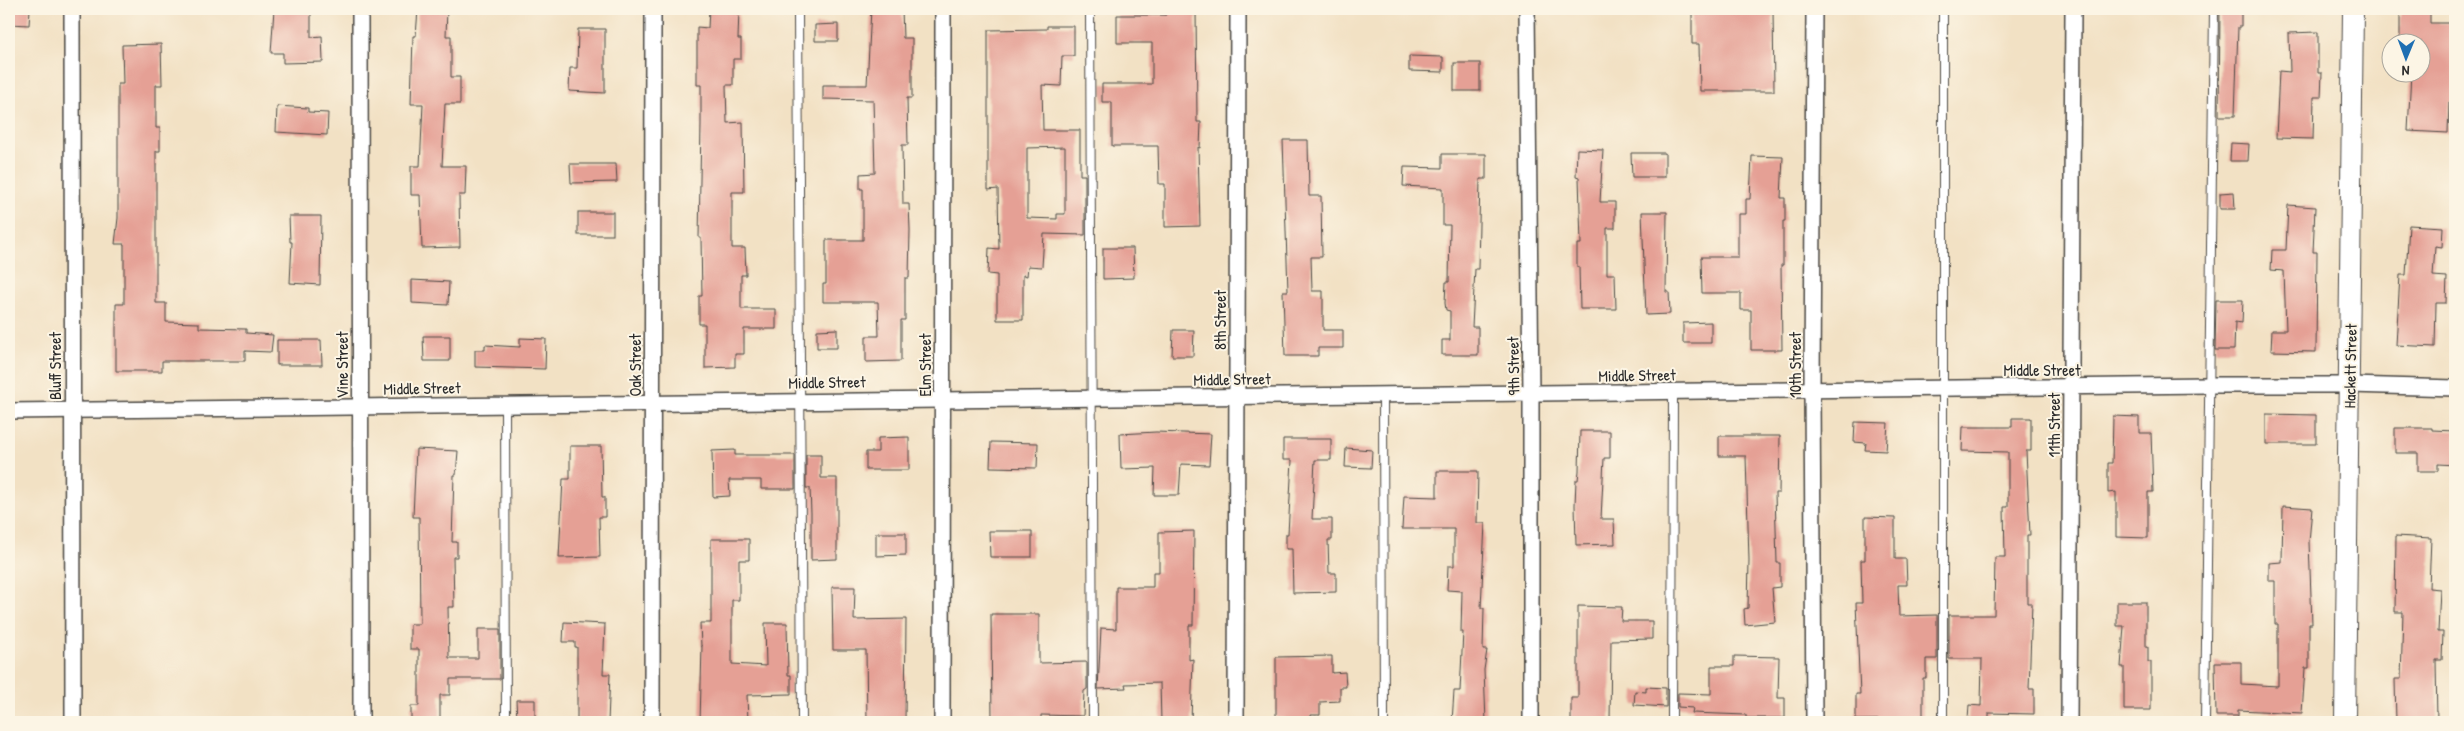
<svg xmlns="http://www.w3.org/2000/svg" width="2464" height="731" font-family="'Patrick Hand',sans-serif">
<style>
.building{fill:#e5a095;fill-rule:evenodd}
.lines{fill:none;stroke-linecap:round;stroke-linejoin:round}
.service-casing{stroke:#494642;stroke-width:10}
.minor-casing{stroke:#494642;stroke-width:18}
.tertiary-casing{stroke:#494642;stroke-width:22}
.service{stroke:#fff;stroke-width:8}
.minor{stroke:#fff;stroke-width:15}
.tertiary{stroke:#fff;stroke-width:20}
.labels{text-anchor:middle;dominant-baseline:central;stroke-width:4;stroke-linejoin:round;paint-order:stroke}
.street-label{font-size:16px;fill:#2b2b2b;stroke:#fcf5e5}
</style>
<rect width="100%" height="100%" fill="#fcf5e5"/>
<filter id="ink" filterUnits="userSpaceOnUse"><feTurbulence type="fractalNoise" baseFrequency=".02" numOctaves="2"/><feDisplacementMap in="SourceGraphic" scale="10" xChannelSelector="R" yChannelSelector="G"/><feConvolveMatrix kernelMatrix="1 2 1 2 8 2 1 2 1" color-interpolation-filters="sRGB"/></filter>
<filter id="wash" filterUnits="userSpaceOnUse"><feTurbulence type="fractalNoise" baseFrequency=".0096" numOctaves="4" result="noise"/><feDisplacementMap in="SourceGraphic" scale="20" xChannelSelector="R" yChannelSelector="G"/><feGaussianBlur stdDeviation="1.12" result="paint"/><feColorMatrix in="noise" values="0 0 0 0 0 0 0 0 0 0 0 0 0 0 0 0 0 1.4 0 .05"/><feComposite in="paint" operator="in"/></filter>
<g filter="url(#wash)">
<rect width="100%" height="100%" fill="#f2e1c4"/>
<g id="blocks">
<g class="building">
<polygon points="9,9 30,9 29,25 9,24"/>
<polygon points="274,9 311,9 311,37 322,36 323,62 283,63 283,53 271,53"/>
<polygon points="418,9 447,9 446,36 451,36 451,77 460,77 460,104 445,104 442,166 466,166 465,195 459,195 460,247 422,248 420,195 411,195 411,166 420,166 423,104 411,104 413,36 416,36"/>
<polygon points="709,9 739,9 738,39 741,39 741,59 733,59 733,85 726,85 727,123 743,122 744,192 732,192 732,248 745,248 746,275 741,275 741,309 776,309 776,329 744,329 744,354 735,354 735,367 705,368 705,324 699,324 699,296 702,296 701,238 699,238 701,123 701,85 697,85 697,27 708,28"/>
<polygon points="871,9 902,9 903,38 912,38 912,98 907,98 908,145 902,145 903,204 909,204 910,230 909,278 905,278 905,320 901,320 901,361 866,362 866,336 879,336 878,302 823,302 823,284 826,284 826,240 863,240 863,189 860,189 860,174 875,173 873,100 823,99 823,85 867,85"/>
<polygon points="1165,9 1196,9 1197,122 1201,122 1200,148 1198,147 1200,226 1165,227 1165,184 1159,184 1158,146 1112,146 1112,102 1102,102 1102,84 1152,84 1152,43 1117,43 1117,15 1166,15"/>
<polygon points="1692,9 1773,9 1774,91 1700,91 1699,44 1692,44"/>
<polygon points="2220,9 2241,9 2241,27 2238,27 2235,116 2219,116"/>
<polygon points="2400,9 2430,9 2430,23 2455,23 2455,102 2449,102 2448,133 2408,131 2411,72 2422,72 2422,42 2400,42"/>
<polygon points="838,24 838,41 815,41 815,25"/>
<path d="M1047 26H1074V56H1062L1061 86 1042 85 1043 130H1080V175H1085V235L1044 234 1042 267 1028 266 1027 276 1023 275V320H997V275L988 274 989 248 999 249 998 189 988 190V30L1047 29ZM1065 147V214H1057V219L1027 218V148Z"/>
<polygon points="578,29 605,29 605,93 569,91 570,68 577,68"/>
<polygon points="2318,32 2318,73 2322,73 2321,97 2314,97 2313,139 2276,138 2279,71 2290,72 2289,33"/>
<polygon points="161,44 162,85 156,85 156,128 160,128 160,151 156,151 156,303 166,303 166,322 199,323 199,328 246,329 246,333 273,335 271,352 245,351 245,361 162,361 162,371 116,371 116,304 124,304 124,244 115,244 118,218 118,84 123,84 122,45"/>
<polygon points="1409,56 1443,57 1443,72 1409,71"/>
<rect x="1454" y="63" width="26" height="28"/>
<polygon points="277,106 308,108 308,112 328,113 327,135 276,132"/>
<polygon points="1283,140 1308,140 1309,196 1321,196 1322,257 1311,257 1312,291 1323,291 1323,330 1343,330 1343,348 1318,348 1318,356 1285,356 1283,291 1288,291"/>
<polygon points="2231,143 2249,144 2248,161 2230,161"/>
<polygon points="1577,149 1603,150 1600,202 1615,202 1615,228 1607,228 1607,274 1615,274 1616,309 1580,309 1579,267 1577,267 1577,244 1581,244 1579,177 1576,176"/>
<polygon points="1631,153 1665,153 1665,177 1632,177"/>
<polygon points="1442,154 1486,154 1486,179 1480,179 1478,269 1475,269 1472,327 1478,327 1478,355 1442,355 1442,340 1450,340 1450,311 1446,310 1445,303 1446,282 1449,282 1450,225 1443,225 1443,188 1403,186 1404,167 1442,168"/>
<polygon points="1752,156 1783,157 1781,198 1785,198 1785,221 1783,221 1783,265 1781,265 1782,350 1751,350 1751,310 1741,310 1741,293 1702,293 1701,257 1738,257 1738,214 1746,214 1746,199 1750,199"/>
<polygon points="570,164 616,164 617,182 571,183"/>
<polygon points="2234,192 2235,209 2220,209 2220,193"/>
<polygon points="2288,205 2315,207 2313,252 2317,252 2316,352 2271,351 2272,330 2286,330 2284,271 2271,270 2272,250 2286,250"/>
<rect x="578" y="212" width="35" height="23"/>
<polygon points="1642,212 1667,212 1666,292 1669,292 1670,314 1646,315"/>
<polygon points="289,216 321,216 320,285 290,283 292,242 290,242"/>
<polygon points="2409,225 2443,227 2442,247 2435,246 2433,276 2447,277 2446,303 2436,303 2435,347 2396,345 2400,275 2406,275"/>
<polygon points="1103,248 1133,248 1134,278 1103,279"/>
<polygon points="412,280 449,282 448,305 412,303"/>
<polygon points="2216,300 2243,300 2242,323 2235,322 2234,350 2215,350"/>
<polygon points="1711,322 1711,343 1683,343 1683,323"/>
<polygon points="837,329 837,348 817,348 817,330"/>
<polygon points="1173,330 1194,330 1193,356 1172,356"/>
<polygon points="423,336 450,336 450,361 424,361"/>
<polygon points="520,338 546,339 545,369 475,367 475,350 485,350 485,345 520,347"/>
<polygon points="277,340 321,340 322,365 277,365"/>
<polygon points="2266,414 2316,415 2316,444 2266,444"/>
<polygon points="2113,416 2139,417 2139,433 2151,433 2153,492 2148,492 2148,538 2116,537 2116,492 2108,493 2108,463 2112,463"/>
<polygon points="2012,418 2031,418 2031,451 2026,451 2030,535 2027,535 2027,603 2032,603 2029,689 2034,689 2034,714 1989,713 1989,721 1968,720 1969,705 1981,706 1982,659 1949,659 1949,615 1994,615 1995,557 2005,557 2004,507 2008,507 2008,452 1962,451 1963,427 2012,427"/>
<polygon points="1855,422 1888,423 1886,451 1865,450 1866,443 1854,442"/>
<polygon points="2395,428 2432,428 2432,430 2455,431 2455,465 2438,464 2438,471 2418,471 2418,453 2395,453"/>
<polygon points="1580,431 1610,431 1610,458 1604,458 1601,519 1614,519 1615,544 1576,545 1575,505 1576,480 1578,480 1579,471"/>
<polygon points="1156,432 1211,434 1209,465 1181,464 1179,495 1154,495 1155,468 1121,469 1120,434"/>
<polygon points="1719,436 1780,436 1779,493 1775,493 1777,563 1780,563 1780,587 1772,588 1775,622 1745,625 1744,609 1748,608 1749,560 1746,456 1719,456"/>
<polygon points="909,437 909,470 866,470 866,452 878,452 878,438"/>
<polygon points="1283,439 1331,439 1331,460 1315,460 1312,519 1332,519 1332,540 1328,540 1329,573 1336,573 1336,592 1293,593 1292,549 1286,549 1286,534 1288,534 1292,460 1283,460"/>
<polygon points="991,442 1038,443 1037,468 990,467"/>
<polygon points="570,446 601,446 602,497 605,497 605,517 599,517 600,557 559,558 563,479 570,479"/>
<polygon points="1346,448 1372,450 1371,468 1345,467"/>
<polygon points="416,449 458,451 456,475 454,475 452,542 457,542 457,557 453,557 454,607 448,607 449,658 478,658 478,629 500,629 500,679 450,679 450,695 440,695 440,722 411,721 411,706 419,706 419,649 410,649 410,624 420,624 419,517 413,517"/>
<polygon points="735,450 735,455 795,455 795,489 761,489 761,480 729,480 730,496 713,497 712,451"/>
<polygon points="806,455 821,455 821,478 837,478 837,559 811,560 811,513 810,488 806,488"/>
<polygon points="1437,471 1478,471 1477,523 1485,523 1481,608 1484,608 1483,650 1487,650 1484,670 1486,722 1452,722 1454,691 1460,691 1463,632 1461,632 1462,591 1447,590 1448,566 1454,566 1454,529 1402,529 1404,496 1437,497"/>
<polygon points="2283,506 2312,508 2309,542 2312,624 2309,624 2309,668 2305,668 2302,713 2238,710 2238,716 2216,716 2215,662 2241,662 2241,684 2278,686 2278,624 2275,624 2275,581 2269,581 2269,563 2282,562"/>
<polygon points="1865,517 1895,518 1895,559 1906,559 1907,585 1898,585 1899,616 1937,615 1937,659 1926,659 1926,678 1923,678 1923,719 1856,720 1856,694 1860,694 1856,603 1862,603 1861,560 1865,560"/>
<polygon points="989,531 1032,531 1032,557 990,557"/>
<polygon points="1194,531 1193,625 1189,625 1189,660 1193,659 1191,722 1161,722 1160,683 1125,684 1126,688 1098,689 1101,628 1116,629 1116,587 1153,587 1153,572 1159,572 1159,532"/>
<polygon points="876,533 906,533 906,555 876,556"/>
<polygon points="2396,536 2431,538 2429,588 2440,589 2438,632 2443,632 2442,660 2436,660 2437,722 2396,722 2395,679 2401,679 2403,612 2395,612"/>
<polygon points="711,539 749,539 749,560 739,560 739,600 732,600 732,664 766,666 765,623 787,623 788,675 791,675 791,694 747,695 748,722 700,722 702,646 701,646 700,623 711,623"/>
<polygon points="832,587 855,587 854,620 906,619 905,722 867,722 866,650 833,650"/>
<polygon points="2117,602 2146,602 2146,647 2148,647 2148,662 2151,662 2151,710 2124,710 2124,667 2121,667 2124,626 2117,626"/>
<polygon points="1578,606 1622,607 1621,621 1652,621 1652,639 1611,640 1610,722 1571,722 1571,698 1578,698"/>
<polygon points="991,614 1039,614 1039,663 1087,662 1087,689 1084,691 1083,716 1041,715 1041,722 992,722"/>
<polygon points="564,622 605,624 603,674 610,674 608,722 577,722 577,647 575,647 575,642 563,642"/>
<polygon points="1332,656 1332,673 1345,672 1346,687 1340,687 1340,701 1320,702 1320,715 1311,715 1311,722 1285,722 1285,718 1276,718 1276,657"/>
<polygon points="1734,656 1779,657 1778,698 1785,698 1785,718 1746,718 1746,715 1692,713 1693,708 1678,707 1678,693 1711,694 1711,666 1734,666"/>
<polygon points="1646,687 1666,688 1666,707 1634,705 1635,691 1646,692"/>
<polygon points="516,700 535,700 535,719 517,719"/>
</g>
</g>
</g>
<g filter="url(#ink)">
<use href="#blocks" fill-opacity="0" stroke="#494642" stroke-width="1"/>
<g class="lines">
<g class="service-casing">
<g id="service">
<polyline points="798,9 802,722"/>
<polyline points="1090,9 1093,722"/>
<polyline points="1383,395 1384,722"/>
<polyline points="505,404 506,722"/>
<polyline points="1672,722 1673,392"/>
<polyline points="1943,722 1943,9"/>
<polyline points="2205,722 2214,9"/>
</g>
</g>
<g class="minor-casing">
<g id="minor">
<polyline points="72,9 73,722"/>
<polyline points="360,9 361,722"/>
<polyline points="1527,9 1531,394 1531,722"/>
<polyline points="1814,9 1812,390 1814,722"/>
<polyline points="9,411 2208,385 2350,385 2455,388"/>
<polyline points="652,722 653,9"/>
<polyline points="942,722 943,9"/>
<polyline points="1236,722 1238,9"/>
<polyline points="2069,722 2073,9"/>
</g>
</g>
<g class="tertiary-casing">
<polyline id="tertiary" points="2345,722 2353,9"/>
</g>
<use href="#service" class="service"/>
<use href="#minor" class="minor"/>
<use href="#tertiary" class="tertiary"/>
</g>
</g>
<g class="labels">
<g class="street-label">
<text transform="translate(1220 320) rotate(-90)">8th Street</text>
<text transform="translate(342 365) rotate(-90)">Vine Street</text>
<text transform="translate(635 365) rotate(-90)">Oak Street</text>
<text transform="translate(925 365) rotate(-90)">Elm Street</text>
<text transform="translate(1795 365) rotate(-90)">10th Street</text>
<text transform="translate(55 366) rotate(-90)">Bluff Street</text>
<text transform="translate(1513 366) rotate(-91)">9th Street</text>
<text transform="translate(2350 366) rotate(-89)">Hackett Street</text>
<text x="2042" y="370">Middle Street</text>
<text transform="translate(1637 375) rotate(-1)">Middle Street</text>
<text transform="translate(1232 379) rotate(-1)">Middle Street</text>
<text transform="translate(827 382) rotate(-1)">Middle Street</text>
<text transform="translate(422 388) rotate(-1)">Middle Street</text>
<text transform="translate(2054 425) rotate(-90)">11th Street</text>
</g>
</g>
<rect width="2464" height="731" fill="none" stroke="#fcf5e5" stroke-width="30"/>
<g transform="translate(2406 58) rotate(181)"><circle r="24" fill="#fcf5e5" stroke="#a8a49b"/>
<path d="M0-4L9 19L0 12L-9 19Z" fill="#1f6fb2"/>
<text y="-8" font-size="14" font-weight="bold" text-anchor="middle" fill="#2b2b2b">N</text>
</g>
</svg>
